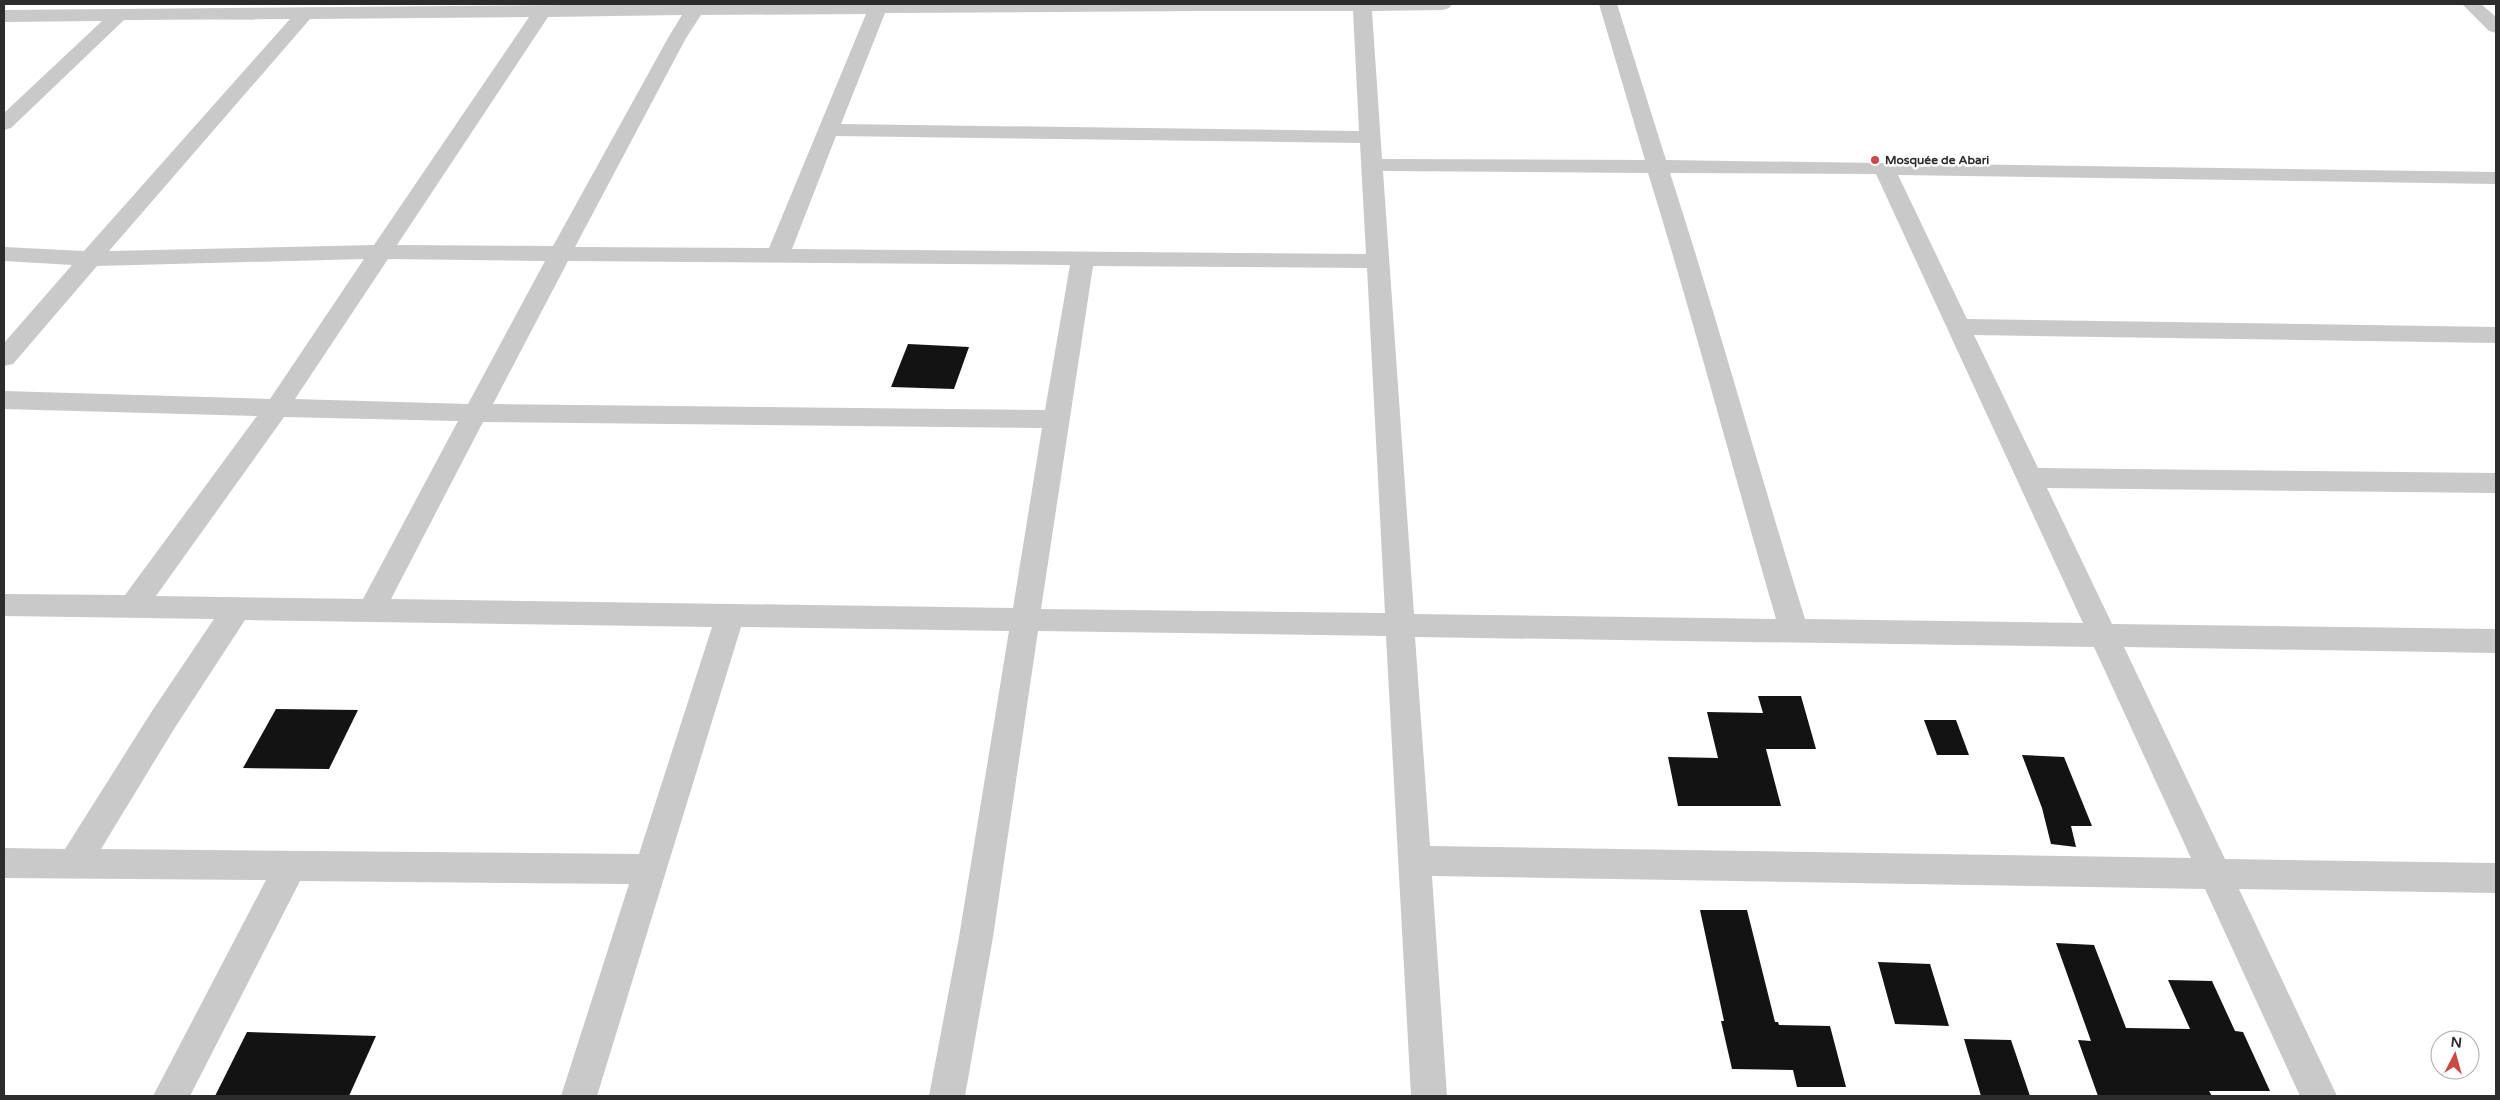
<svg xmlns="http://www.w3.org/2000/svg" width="2500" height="1100" font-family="'Varela Round',sans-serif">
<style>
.building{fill:#131313}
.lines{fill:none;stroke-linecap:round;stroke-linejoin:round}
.street{fill:#c9c9c9;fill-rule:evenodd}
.poi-dot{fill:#cf4842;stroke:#fff;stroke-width:2}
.labels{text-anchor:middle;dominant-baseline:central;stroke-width:5;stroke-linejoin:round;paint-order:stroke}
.far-poi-label{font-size:12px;font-weight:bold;fill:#2c2c2c;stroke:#fff;text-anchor:start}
</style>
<rect width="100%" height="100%" fill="#fff"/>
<g class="building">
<polygon points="908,344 969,347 954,389 891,387"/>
<polygon points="1758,696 1801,696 1816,749 1766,749 1781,806 1678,806 1668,757 1718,758 1707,712 1763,713"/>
<polygon points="276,709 358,710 329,769 243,768"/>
<polygon points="1924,720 1956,720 1969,755 1937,755"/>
<polygon points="2022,755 2064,757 2092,826 2071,826 2076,847 2051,844 2042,808"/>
<polygon points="1700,910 1747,910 1775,1022 1778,1022 1779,1025 1830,1026 1846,1087 1797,1087 1793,1070 1732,1069 1721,1021 1724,1021"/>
<polygon points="2056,943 2094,945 2126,1028 2190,1029 2168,980 2212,981 2235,1031 2243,1032 2270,1091 2209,1091 2212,1096 2098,1096 2078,1040 2091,1041"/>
<polygon points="1878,962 1930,964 1949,1026 1895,1024"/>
<polygon points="247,1032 376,1036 349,1096 215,1096"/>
<polygon points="1964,1039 2011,1040 2030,1096 1981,1096"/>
</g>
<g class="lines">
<g class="street">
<path d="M690 4H1452L1449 8 1443 10 1372 11 1382 159 1645 160 1599 4H1617L1666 160 2496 172V184L1898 175 1967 319 2496 327V343L1974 335 2038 468 2496 473V493L2047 488 2112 624 2496 629V653L2124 647 2225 859 2496 863V893L2239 889 2337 1096H2300L2205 889 1432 876 1447 1096H1411L1386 636 1038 631 993 937 965 1096H929L959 937 1009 631 741 627 597 1096H561L629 884 300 881 190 1096H153L266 880 4 878V848L65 849 152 711 214 619 4 616V594L125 595 257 416 4 409V391L270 399 364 259 97 266 13 364 4 366V343L72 265 4 261V247L84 251 290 19 124 20 11 128 4 130V113L102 21 4 22V10ZM1198 11H1353L1359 131 841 124 885 13ZM866 14 769 248 575 247 686 38 701 15ZM682 15 668 38 553 246 397 245 548 17ZM529 17 374 245 109 251 310 19ZM836 136 1360 143 1366 254 792 249ZM1383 171 1648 173C1694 321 1733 471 1776 619L1414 614ZM1670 173 1876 174 2083 623 1805 619C1759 471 1718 321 1670 173ZM388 259 545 261 468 404 295 399ZM568 261 1070 265 1045 410 493 404ZM1093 266 1367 268 1385 613 1041 609ZM284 417 458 421 363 599 156 596ZM483 422 1042 428 1013 608 391 599ZM245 620 712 627 639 854 101 849 174 729ZM1415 637 2094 647 2191 858 1430 846Z"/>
<polygon points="2462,4 2481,4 2496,17 2496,33 2489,31"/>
</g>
</g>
<circle class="poi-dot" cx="1875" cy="160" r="5"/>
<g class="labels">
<g class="far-poi-label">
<text x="1885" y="160">Mosquée de Abari</text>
</g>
</g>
<rect width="2500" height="1100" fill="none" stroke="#2c2c2c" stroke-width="10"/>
<g transform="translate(2455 1055) rotate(6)"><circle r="24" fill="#ffffff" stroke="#ababab"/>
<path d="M0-4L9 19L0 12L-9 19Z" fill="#cf4842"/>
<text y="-8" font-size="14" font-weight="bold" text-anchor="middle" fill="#2c2c2c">N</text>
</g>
</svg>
